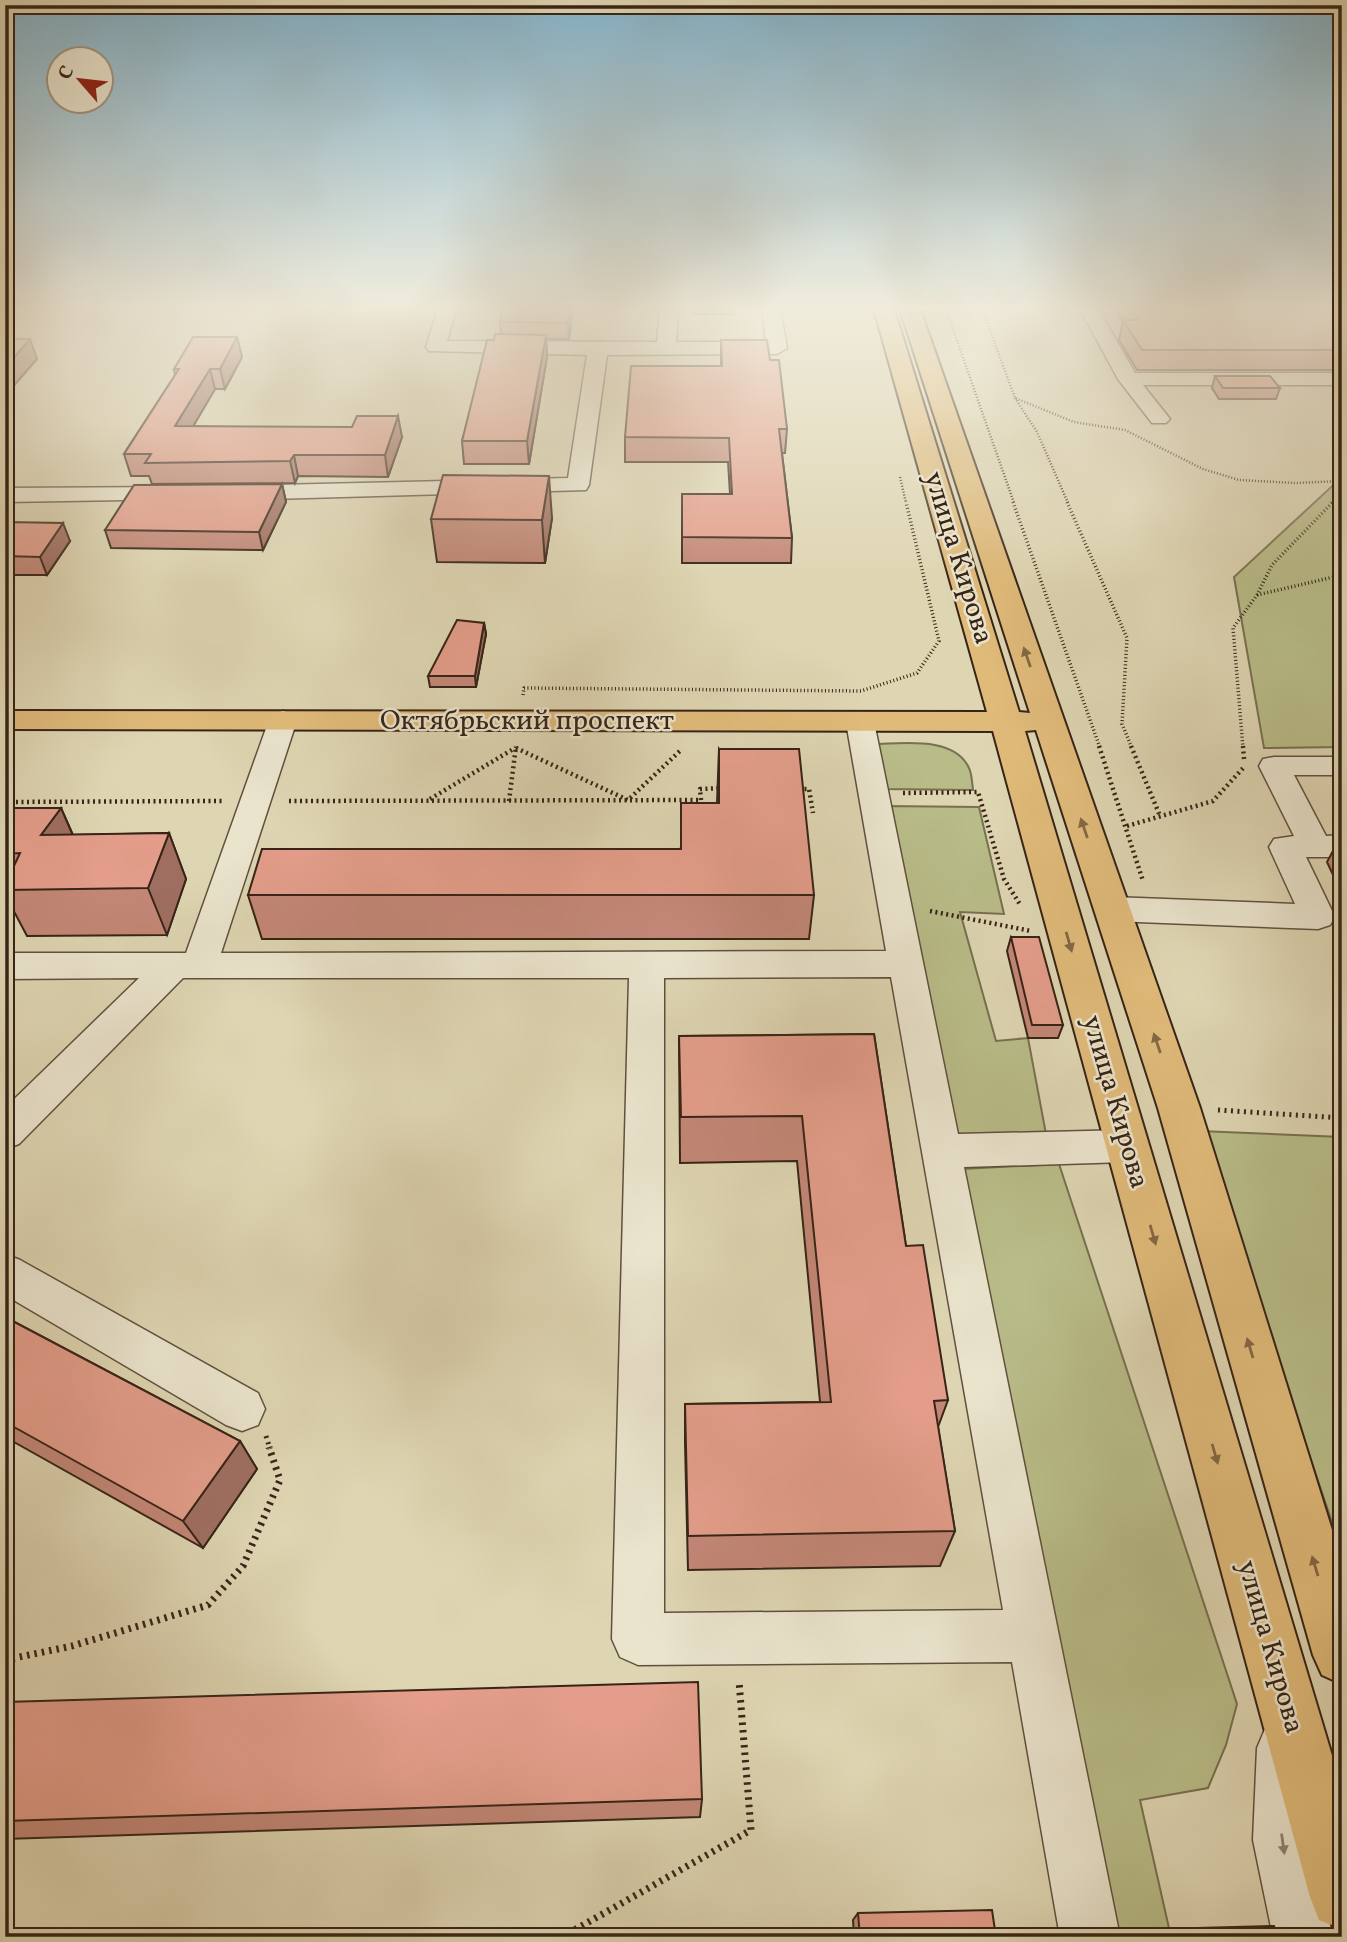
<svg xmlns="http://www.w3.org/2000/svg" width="1347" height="1942" font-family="Vollkorn,serif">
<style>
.green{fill:#b8bc88;stroke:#787050;stroke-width:2}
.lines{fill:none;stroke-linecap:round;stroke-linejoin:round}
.minor-casing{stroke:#61503e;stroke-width:3}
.major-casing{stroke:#372417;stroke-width:4}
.path-far4{stroke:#372417;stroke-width:2.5;stroke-dasharray:1 2;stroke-linecap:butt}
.path-far3{stroke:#372417;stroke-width:3.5;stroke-dasharray:1 2.5;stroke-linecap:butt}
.path-far2{stroke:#372417;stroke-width:4.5;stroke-dasharray:2 3.5;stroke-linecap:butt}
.path-far1{stroke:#372417;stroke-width:5;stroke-dasharray:2 4.5;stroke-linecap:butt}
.path{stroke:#372417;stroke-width:7;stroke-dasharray:2.5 5;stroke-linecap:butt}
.minor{fill:#eae4cd;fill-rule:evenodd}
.major{fill:#dfba79;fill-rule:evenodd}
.wall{fill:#c38777;stroke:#372417;stroke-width:2}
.shaded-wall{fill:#9f6e61;stroke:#372417;stroke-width:2}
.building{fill:#e39d8a;stroke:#372417;stroke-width:2}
.oneway{fill:#836843}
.oneway2{fill:#908472}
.labels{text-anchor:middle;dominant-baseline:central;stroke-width:5;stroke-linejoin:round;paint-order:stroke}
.street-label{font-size:28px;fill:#372417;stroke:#eae4cd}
</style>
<rect width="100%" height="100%" fill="#ded5b2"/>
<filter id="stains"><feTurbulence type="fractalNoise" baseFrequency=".00286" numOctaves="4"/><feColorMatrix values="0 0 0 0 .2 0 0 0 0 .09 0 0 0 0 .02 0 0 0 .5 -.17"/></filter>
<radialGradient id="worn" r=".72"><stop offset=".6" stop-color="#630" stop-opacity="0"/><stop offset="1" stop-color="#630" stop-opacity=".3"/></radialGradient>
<g class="green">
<polygon points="1342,477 1342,747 1264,748 1234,577"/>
<path d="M872 744C901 744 954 735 969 768 972 774 972 783 973 790L881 789Z"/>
<polygon points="884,806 979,807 1004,914 960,912 996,1041 1028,1038 1046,1134 954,1134"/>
<polygon points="1200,1131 1342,1137 1342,1552"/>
<polygon points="1059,1164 1237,1704 1226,1745 1208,1788 1140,1800 1171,1937 1110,1937 962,1169"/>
</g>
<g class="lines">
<g class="minor-casing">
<g id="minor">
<polygon points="438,309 456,309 447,341 657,342 660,309 678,309 676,342 766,342 762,309 780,309 787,348 777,354 607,355 589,485 586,490 236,500 228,498 224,493 228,488 236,486 568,478 587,355 429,351 426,347"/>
<polygon points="1080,309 1098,309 1135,373 1342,373 1342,385 1143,385 1170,419 1166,423 1152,423 1118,379"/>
<polygon points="177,487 185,489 189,494 185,499 5,502 5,488"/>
<path d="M283 711 293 714 297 720 221 953 886 951 846 722 850 716 860 713 870 716 874 722 958 1134 1127 1130 1141 1135 1147 1146 1141 1157 1127 1162 964 1167 1120 1937H1060L1012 1662 638 1665 620 1657 612 1639 629 978H183L19 1144 5 1149V1108L139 978 5 979V953H186L269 720 273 714ZM891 977 1003 1610 664 1613V978Z"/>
<polygon points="1274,757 1342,757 1342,775 1294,775 1326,836 1342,835 1342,857 1306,857 1335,917 1330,925 1318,929 1112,921 1100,917 1095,909 1100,901 1112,897 1295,904 1269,847 1274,839 1294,836 1259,766 1263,759"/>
<polygon points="5,1254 20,1260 258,1393 265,1409 258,1425 242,1431 226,1425 5,1295"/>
<polygon points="1284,1721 1303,1729 1311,1748 1309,1840 1333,1937 1273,1937 1253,1840 1257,1748 1265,1729"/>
</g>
</g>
<g class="major-casing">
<polygon id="major" points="874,309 894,309 1019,712 1030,713 900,309 920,309 1200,1108 1342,1562 1342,1684 1322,1675 1313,1655 1158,1108 1036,730 1025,731 1342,1789 1342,1929 1319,1920 1310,1897 993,731 5,729 5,711 987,712"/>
</g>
<g class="path-far4">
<polyline points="946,309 1014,503"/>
<polyline points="982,309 1015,398 1074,422 1125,430 1203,469 1239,480 1295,483 1342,481"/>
<polyline points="1015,398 1037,432 1068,503"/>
<polyline points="900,477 906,503"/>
<polyline points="1331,503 1342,492"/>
</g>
<g class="path-far3">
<polyline points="1013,502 1100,748"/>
<polyline points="1067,502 1127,638 1122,724 1132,748"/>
<polyline points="1257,595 1342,575"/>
<polyline points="523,695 524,688 861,691 917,673 939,641 906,502"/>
<polyline points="516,748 516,745"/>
<polyline points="1243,748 1233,628 1257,595 1272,565 1333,502"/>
</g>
<g class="path-far2">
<polyline points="1099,746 1143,881"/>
<polyline points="1131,746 1160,816"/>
<polyline points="1243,746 1244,759"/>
<polyline points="516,748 628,800 682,749"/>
<polyline points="799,789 809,789 813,813"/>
<polyline points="903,793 978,792 1004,879 1021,906"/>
<polyline points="430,799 515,748"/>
<polyline points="701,800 700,789 722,788"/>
<polyline points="289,801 701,800"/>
<polyline points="509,801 516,746"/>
<polyline points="5,802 224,801"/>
<polyline points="1127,826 1213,801 1244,767"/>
<polyline points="930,911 1031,931"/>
</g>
<g class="path-far1">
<polyline points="1218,1110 1342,1118"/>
<polyline points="266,1436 270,1449"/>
</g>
<g class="path">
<polyline points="5,1660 72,1646 208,1605 243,1566 280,1480 269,1447"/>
<polyline points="562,1937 751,1830 739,1681"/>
</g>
<use href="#minor" class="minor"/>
<use href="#major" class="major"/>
</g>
<g class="wall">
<polygon points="573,309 569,339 546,339 547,357 529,464 464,464 462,441 494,340 501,334 500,322"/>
<polygon points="693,309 735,309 734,314 693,314"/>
<polygon points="1120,309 1342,309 1342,370 1137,370 1119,340 1123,321 1119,315"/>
<polygon points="237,337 242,357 225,389 215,389 193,426 402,437 388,477 298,476 295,483 152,484 149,476 131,476 124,454 175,375 174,369"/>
<polygon points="721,340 770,360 787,429 785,453 782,453 792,538 791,563 682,563 682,494 730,494 728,462 625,462 625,437 721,366"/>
<polygon points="1215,376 1280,388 1276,399 1219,399 1212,388"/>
<polygon points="282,484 286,502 263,550 111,548 105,530"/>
<polygon points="552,518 545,563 437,562 431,519"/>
<polygon points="5,522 70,541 47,575 5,575"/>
<polygon points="484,623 486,634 476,687 430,687 428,676"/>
<polygon points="719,749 814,895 809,939 262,939 248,895 680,849 717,803"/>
<polygon points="5,808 61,808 73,835 169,833 186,879 167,935 27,936 8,900 5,900"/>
<polygon points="1334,849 1342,849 1342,892 1341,892 1327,862"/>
<polygon points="1011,937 1063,1025 1058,1038 1028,1038 1007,951"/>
<polygon points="874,1034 906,1246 948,1400 938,1427 955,1531 940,1566 688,1570 685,1443 685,1404 820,1402 797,1161 680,1163 679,1036"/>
<polygon points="5,1317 240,1441 257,1469 203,1548 5,1437"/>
<polygon points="5,1702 702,1799 700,1817 5,1839"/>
<polygon points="858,1913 996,1937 854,1937 853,1920"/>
<polygon points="1198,1928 1278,1937 1195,1937 1193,1930"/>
</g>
<g class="shaded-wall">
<polygon points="570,309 573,309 569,339 568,323"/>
<polygon points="546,335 547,357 529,464 527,441"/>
<polygon points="237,337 242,357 225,389 220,369"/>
<polygon points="30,339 37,359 5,396 5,368"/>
<polygon points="210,369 215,389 181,447 175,426"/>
<polygon points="398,416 402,437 388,477 385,455"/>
<polygon points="294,455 298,476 295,483 290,461"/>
<polygon points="549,476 552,518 545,563 542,520"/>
<polygon points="282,484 286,502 263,550 259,532"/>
<polygon points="63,523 70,541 47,575 40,557"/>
<polygon points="484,623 486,634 476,687 475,676"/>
<polygon points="61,808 81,854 41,835"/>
<polygon points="169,833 186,879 167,935 148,888"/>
<polygon points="240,1441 257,1469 203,1548 183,1521"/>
</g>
<g class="building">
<polygon points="503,309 570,309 568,323 500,322"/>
<polygon points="1132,309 1342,309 1342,350 1142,350 1123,320 1139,320"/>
<polygon points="495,334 546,335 527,441 462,441 487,340 494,340"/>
<polygon points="193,337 237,337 220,369 210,369 175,426 352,427 357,416 398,416 385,455 294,455 290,461 145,463 151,454 124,454 179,369 174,369"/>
<polygon points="5,339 30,339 5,368"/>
<polygon points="721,340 767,340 770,360 779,360 787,429 779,429 792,538 682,537 682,494 732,494 729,438 625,437 631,366 722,366"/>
<polygon points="1215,376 1270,376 1280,388 1223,388"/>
<polygon points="443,475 549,476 542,520 431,519"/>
<polygon points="282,484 259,532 105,530 134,485"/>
<polygon points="5,522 63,523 40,557 5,556"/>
<polygon points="457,620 484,623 475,676 428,676"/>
<polygon points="719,749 799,749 814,895 248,895 262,849 681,849 681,803 719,803"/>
<polygon points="5,808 61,808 41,835 169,833 148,888 5,890 5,885 20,853 5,854"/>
<polygon points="1334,849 1342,849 1342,866"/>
<polygon points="1011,937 1039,937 1063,1025 1032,1025"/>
<polygon points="874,1034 906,1246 923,1245 948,1400 934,1401 955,1531 688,1536 685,1404 831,1402 802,1116 681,1117 679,1036"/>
<polygon points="5,1317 240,1441 183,1521 5,1422"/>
<polygon points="698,1682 702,1799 5,1821 5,1702"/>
<polygon points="992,1910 996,1937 860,1937 858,1913"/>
<polygon points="1274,1926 1278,1937 1200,1937 1198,1928"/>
</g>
<defs><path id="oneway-solid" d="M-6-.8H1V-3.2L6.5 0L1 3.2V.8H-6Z" transform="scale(1.75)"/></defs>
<g class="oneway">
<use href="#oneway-solid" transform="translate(1027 657) rotate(-109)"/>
<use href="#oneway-solid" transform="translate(1084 828) rotate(-109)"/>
<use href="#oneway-solid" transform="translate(1069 942) rotate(74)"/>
<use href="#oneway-solid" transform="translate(1157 1043) rotate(-109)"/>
<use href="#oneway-solid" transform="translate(1153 1235) rotate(74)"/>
<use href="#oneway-solid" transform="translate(1250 1348) rotate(-107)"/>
<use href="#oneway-solid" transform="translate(1215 1454) rotate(74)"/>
<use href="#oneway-solid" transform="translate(1315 1566) rotate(-107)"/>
</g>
<use class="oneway2" href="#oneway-solid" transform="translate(1283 1844) rotate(82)"/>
<linearGradient id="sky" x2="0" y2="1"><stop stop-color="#86b6ce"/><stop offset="0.53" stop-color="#f0ecdc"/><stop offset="1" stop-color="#f0ecdc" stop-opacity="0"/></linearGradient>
<rect width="1347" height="581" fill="url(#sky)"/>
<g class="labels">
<g class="street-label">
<text transform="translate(958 558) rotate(73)">улица Кирова</text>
<text x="527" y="721">Октябрьский проспект</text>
<text transform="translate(1115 1102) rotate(74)">улица Кирова</text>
<text transform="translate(1270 1647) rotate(74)">улица Кирова</text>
</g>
</g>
<rect width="1347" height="1942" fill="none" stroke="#ded5b2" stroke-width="28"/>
<rect x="7" y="7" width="1333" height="1928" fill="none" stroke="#372417" stroke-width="3.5"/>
<rect x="14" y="14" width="1319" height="1914" fill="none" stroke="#372417" stroke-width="2"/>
<g transform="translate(80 80) rotate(298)"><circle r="33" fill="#eae4cd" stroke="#a29784" stroke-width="2"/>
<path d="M0-5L12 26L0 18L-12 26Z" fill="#8f2418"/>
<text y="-10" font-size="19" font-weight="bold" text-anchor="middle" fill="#372417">С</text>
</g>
<rect width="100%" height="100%" filter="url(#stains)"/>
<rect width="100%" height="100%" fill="url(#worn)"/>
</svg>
